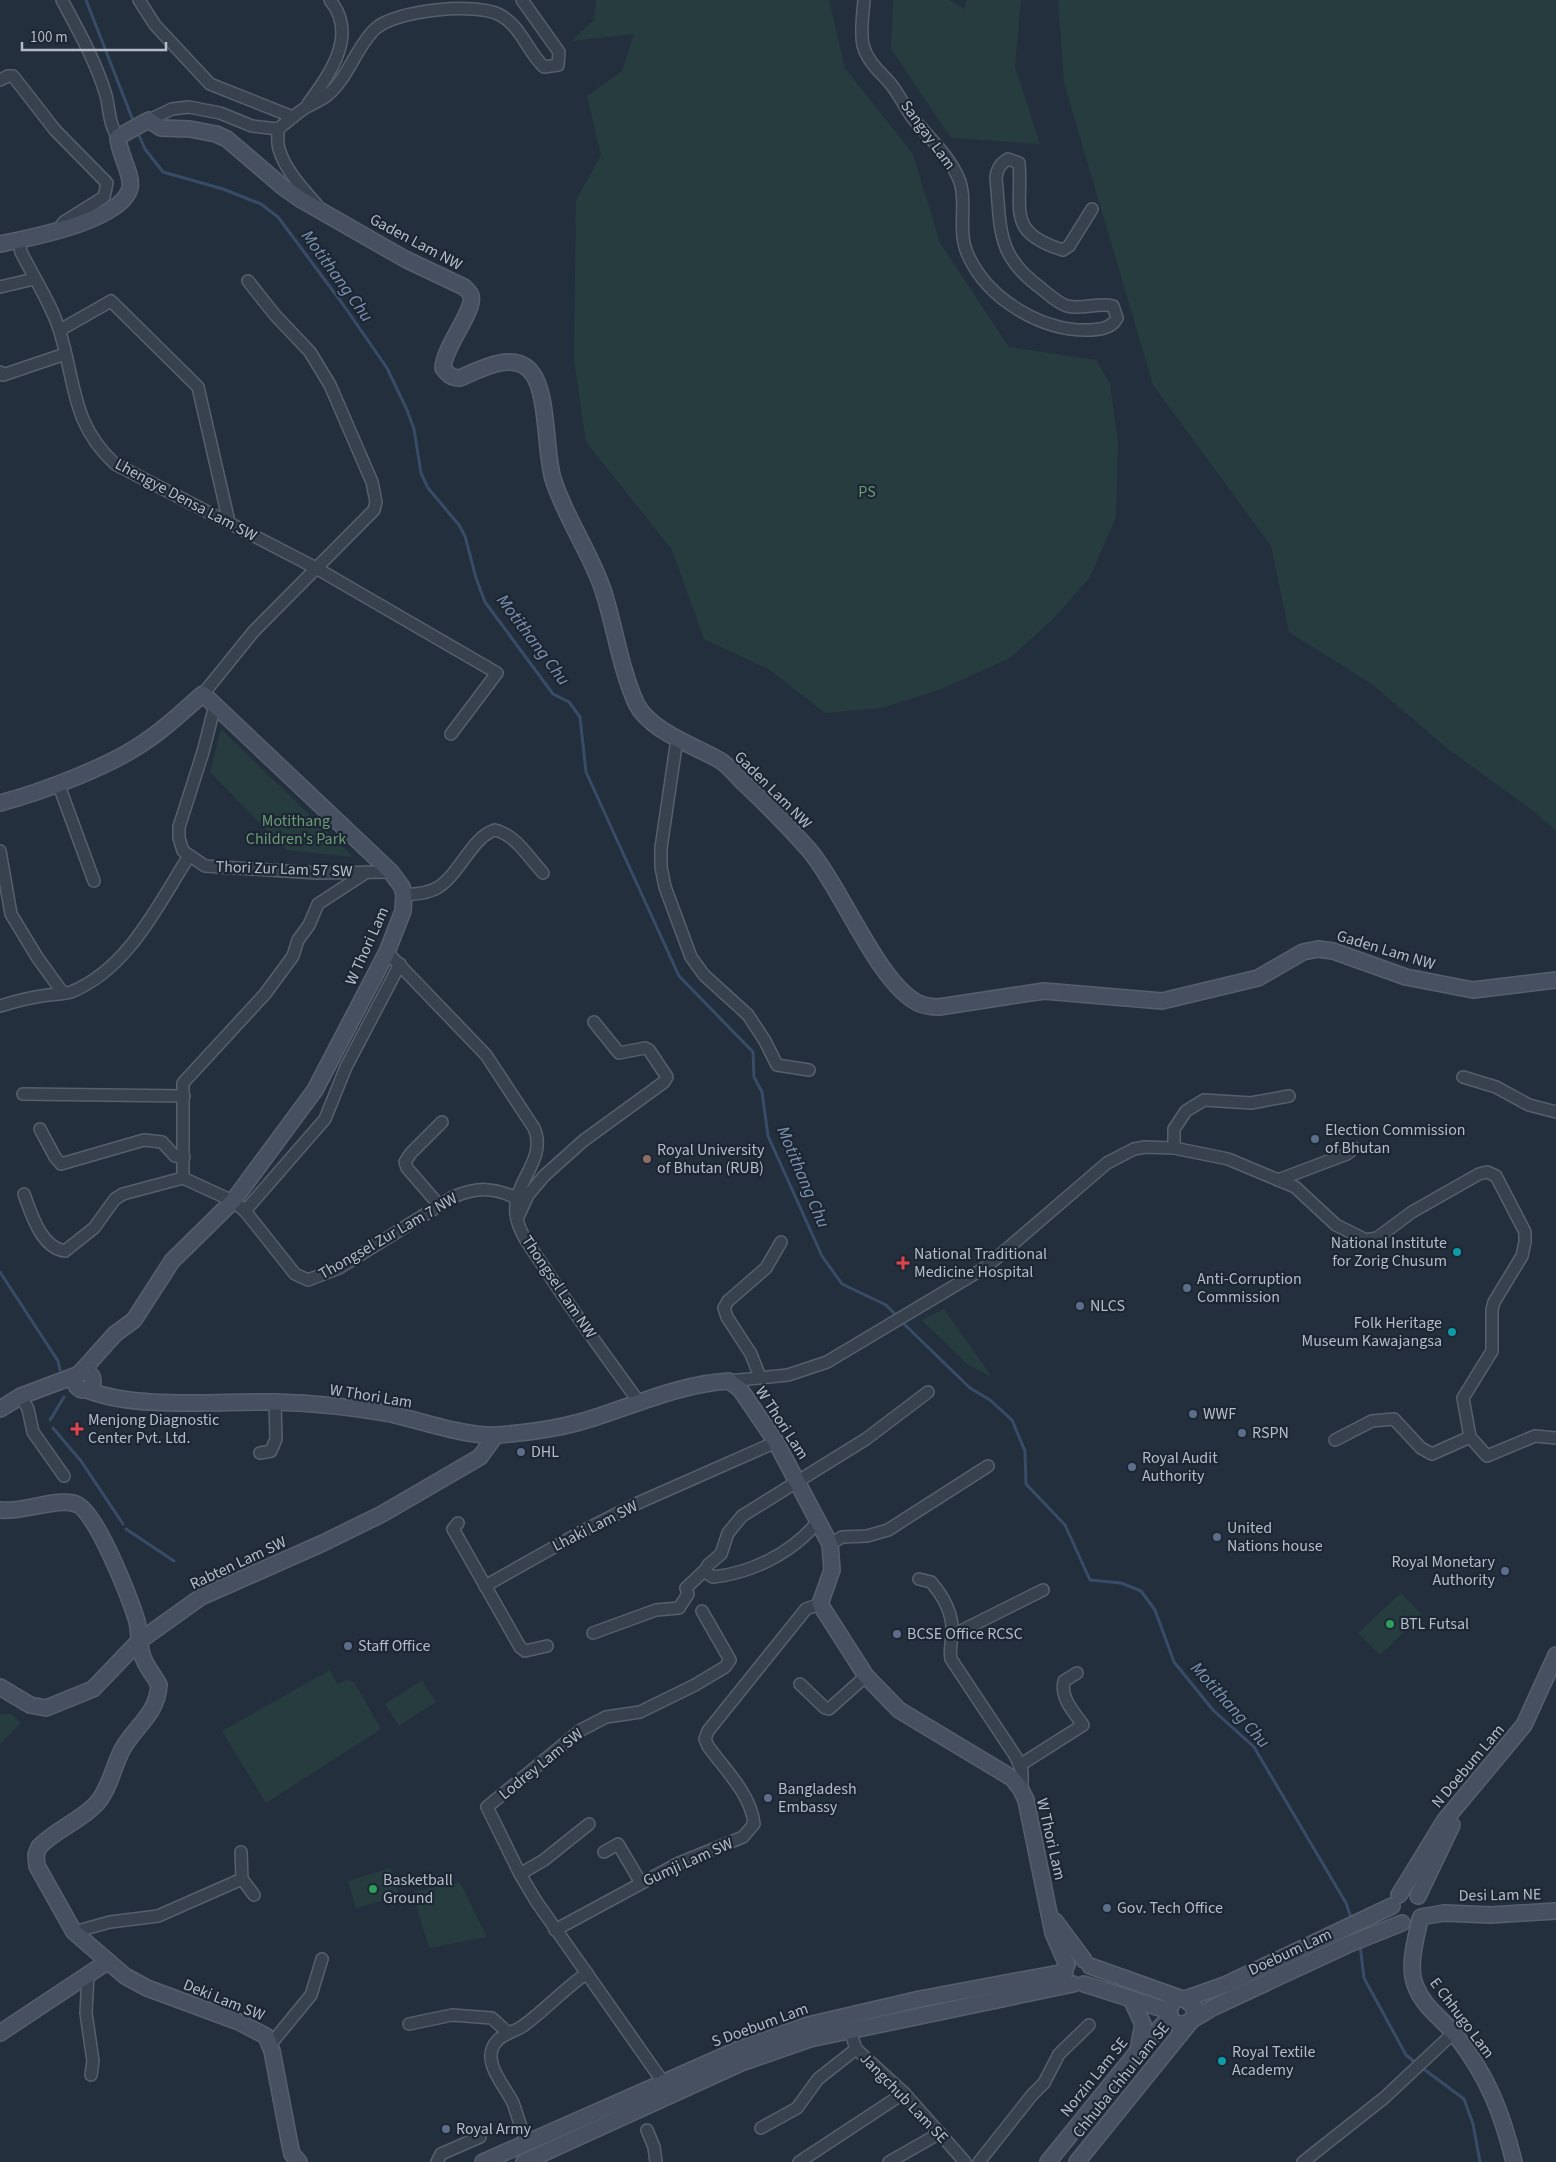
<svg xmlns="http://www.w3.org/2000/svg" width="1556" height="2162" font-family="'Source Sans 3',sans-serif">
<style>
.green{fill:#263c3f}
.lines{fill:none;stroke-linecap:round;stroke-linejoin:round}
.stream{stroke:#394c67;stroke-width:3}
.minor-casing{stroke:#565f6c;stroke-width:14}
.secondary-casing{stroke:#565f6c;stroke-width:18}
.minor{stroke:#38414e;stroke-width:11}
.secondary{stroke:#465061;stroke-width:15}
.service-dot{fill:#5c6f8a;stroke:#1d2633;stroke-width:2}
.education-dot{fill:#8d6e63;stroke:#1d2633;stroke-width:2}
.culture-dot{fill:#0f9aa8;stroke:#1d2633;stroke-width:2}
.health-dot{fill:#e0444e;stroke:#1d2633;stroke-width:2}
.leisure-dot{fill:#2e9e5b;stroke:#1d2633;stroke-width:2}
.labels{text-anchor:middle;dominant-baseline:central;stroke-width:4.5;stroke-linejoin:round;paint-order:stroke}
.street-label{font-size:16px;fill:#b4bcc9;stroke:#1d2633}
.park-label{font-size:16px;fill:#6b9a76;stroke:#1d2633}
.poi-label{font-size:16px;fill:#b4bcc9;stroke:#1d2633;text-anchor:start}
.water-label{font-size:18px;font-style:italic;fill:#7c92b1;stroke:#1d2633}
</style>
<rect width="100%" height="100%" fill="#242f3e"/>
<g class="green">
<polygon points="596,0 829,0 845,68 913,154 940,243 1009,347 1096,360 1110,384 1118,442 1116,517 1090,577 1056,616 1010,658 939,690 881,708 825,713 770,670 704,639 672,550 586,442 574,360 576,200 601,155 587,96 622,71 634,34 571,41 594,20"/>
<polygon points="893,0 950,0 964,9 967,0 1021,0 1015,67 1040,144 951,138 891,49"/>
<polygon points="1058,0 1556,0 1556,831 1536,813 1448,749 1373,685 1289,632 1271,546 1153,385 1064,83"/>
<polygon points="221,729 353,857 286,850 210,772"/>
<polygon points="944,1309 992,1377 968,1365 922,1320"/>
<polygon points="1401,1593 1422,1615 1380,1655 1358,1633"/>
<polygon points="330,1670 337,1684 346,1680 354,1682 381,1729 266,1803 222,1731"/>
<polygon points="422,1680 436,1702 399,1726 385,1704"/>
<polygon points="0,1714 11,1714 21,1723 0,1744"/>
<polygon points="390,1868 399,1896 356,1908 348,1881"/>
<polygon points="460,1882 487,1937 429,1948 412,1892"/>
</g>
<g class="lines">
<g class="stream">
<polyline points="86,0 134,123"/>
<polyline points="137,131 145,149 163,172 223,189 261,204 278,217 342,303 387,368 407,410 414,429 421,473 428,488 459,525 465,536 476,578 485,602 553,694 569,702 580,717 586,772 679,976 753,1052 754,1077 762,1092 768,1136 822,1256 842,1284 886,1305 897,1316"/>
<polyline points="0,1272 58,1361 60,1370"/>
<polyline points="901,1321 970,1388 990,1400 1012,1420 1025,1451 1026,1484 1065,1525 1090,1580 1121,1583 1141,1591 1155,1610 1174,1662 1213,1710 1254,1747 1346,1903 1352,1921"/>
<polyline points="50,1420 64,1397"/>
<polyline points="53,1428 81,1461 123,1524"/>
<polyline points="126,1529 174,1561"/>
<polyline points="1360,1945 1364,1978 1406,2055 1416,2063"/>
<polyline points="1421,2067 1464,2099 1473,2124 1480,2162"/>
</g>
<g class="minor-casing">
<g id="minor">
<path d="M62 0C78 30 95 60 105 92 110 107 108 124 118 137"/>
<polyline points="139,0 155,25 210,84 293,117"/>
<path d="M864 0C863 14 860 31 863 45 867 61 879 71 889 82 898 92 904 106 912 117 928 137 947 153 958 177 969 201 956 230 968 255 988 300 1043 332 1091 330 1101 329 1112 328 1117 318L1113 306C1098 302 1082 310 1067 306 1058 303 1049 295 1042 289 996 256 1001 230 996 178 997 169 1000 164 1008 159L1019 163C1023 209 1005 232 1063 250L1069 246 1092 209"/>
<polyline points="0,80 8,76 13,76 55,130 107,183 104,197 64,222 58,230"/>
<path d="M308 104C329 75 359 35 330 0"/>
<polyline points="145,122 172,109 189,107 220,113 252,126 278,129"/>
<path d="M278 129C287 122 296 114 305 108 312 104 319 101 325 97 348 80 355 48 375 29 395 10 476 2 500 15 521 26 527 51 544 67L558 65 559 52 522 0"/>
<path d="M278 129C278 135 277 143 279 149 285 170 303 189 317 205"/>
<path d="M19 241 21 252C33 276 53 307 60 332 76 384 71 423 115 464L316 568 497 673 451 734"/>
<polyline points="0,287 34,279"/>
<polyline points="60,330 111,301 198,387 229,522"/>
<polyline points="0,372 3,375 65,354"/>
<polyline points="203,694 254,631 374,510 376,502 372,482 330,385 310,352 275,315 248,281"/>
<polyline points="215,705 203,752 179,827 179,838 183,851 205,866 317,873 391,872"/>
<polyline points="677,739 661,848 661,867 665,887 691,957 704,975 748,1015 765,1041 777,1065 809,1070"/>
<polyline points="58,783 94,881"/>
<polyline points="0,851 11,914 37,957 63,993"/>
<path d="M367 872 318 904 309 925 298 940 293 956 265 994 183 1083V1178L233 1201 245 1211 295 1274 308 1280 339 1268 453 1197C477 1187 493 1187 516 1198"/>
<path d="M404 895C414 894 425 894 435 889 459 877 471 837 495 830 516 835 529 858 543 873"/>
<path d="M387 952 486 1055 534 1128C548 1160 512 1182 516 1214 518 1232 532 1249 542 1264 572 1311 606 1356 638 1401"/>
<path d="M0 1006C16 1001 32 997 48 995 55 994 64 994 71 992 128 969 158 905 189 856"/>
<polyline points="1463,1077 1496,1087 1529,1105 1556,1112"/>
<polyline points="23,1094 184,1096"/>
<polyline points="40,1129 55,1157 61,1164 144,1140 162,1142 175,1156 184,1157"/>
<polyline points="1174,1148 1174,1129 1186,1111 1204,1100 1251,1103 1289,1096"/>
<polyline points="1278,1180 1347,1154 1354,1148"/>
<path d="M24 1194C31 1213 41 1248 65 1251L94 1228 115 1199 123 1194 183 1178"/>
<polyline points="439,1205 407,1168 405,1162 411,1153 442,1122"/>
<polyline points="245,1211 325,1119 346,1067 400,964"/>
<polyline points="517,1219 528,1195 544,1176 583,1141 664,1082 667,1077 649,1050 645,1048 619,1053 594,1022"/>
<polyline points="760,1377 751,1354 727,1317 724,1308 728,1301 766,1268 781,1242"/>
<polyline points="729,1381 788,1375 827,1362 986,1267 1107,1163 1134,1149 1145,1147 1174,1148 1228,1159 1295,1187 1336,1225 1366,1240 1377,1238 1412,1212 1479,1174 1487,1172 1496,1176 1525,1232 1525,1242 1522,1256 1494,1302 1492,1310 1492,1351 1463,1398 1470,1437 1487,1456 1535,1436 1556,1438"/>
<polyline points="21,1396 28,1409 33,1432 64,1476"/>
<polyline points="1335,1440 1372,1421 1394,1419 1421,1448 1432,1454 1470,1437"/>
<polyline points="260,1453 271,1451 276,1439 275,1402"/>
<path d="M818 1521C794 1552 752 1573 713 1577L705 1572 708 1565 721 1554 728 1533 742 1516 866 1439 928 1392"/>
<polyline points="458,1523 453,1529 520,1647 525,1651 547,1646"/>
<polyline points="830,1544 842,1537 867,1536 888,1530 988,1466"/>
<path d="M919 1579 931 1582C943 1596 953 1613 952 1632 952 1642 949 1649 951 1659L1016 1757 1022 1771V1792"/>
<polyline points="485,1586 581,1532 638,1503 776,1442"/>
<polyline points="593,1633 656,1610 679,1608 688,1594 686,1588 705,1570"/>
<polyline points="953,1635 1043,1590"/>
<polyline points="800,1684 825,1708 829,1709 866,1676"/>
<path d="M1020 1765 1083 1725C1074 1712 1060 1698 1064 1681L1077 1673"/>
<polyline points="604,1852 618,1844 641,1883"/>
<polyline points="520,1874 544,1860 589,1824"/>
<polyline points="242,1879 254,1895"/>
<path d="M555 1930 679 1863 743 1837 754 1824C751 1794 725 1770 708 1746L705 1739 708 1731 806 1609 820 1604"/>
<polyline points="74,1932 110,1922 158,1916 242,1879 241,1852"/>
<polyline points="88,1975 86,2013 93,2061 91,2075"/>
<polyline points="409,2024 452,2015 492,2018 508,2033"/>
<polyline points="850,2030 856,2049 904,2093 965,2162"/>
<polyline points="270,2045 311,1995 322,1959"/>
<polyline points="663,2082 536,1901 520,1874 487,1807 581,1730 606,1717 640,1712 695,1685 725,1667 730,1660 702,1611"/>
<polyline points="761,2128 797,2108 818,2079 856,2049"/>
<polyline points="647,2130 654,2147 656,2162"/>
<path d="M527 2143C521 2130 518 2116 513 2103 506 2087 479 2060 497 2041 504 2033 514 2032 523 2026 545 2010 564 1989 587 1973"/>
<polyline points="437,2162 441,2154 480,2137"/>
<polyline points="799,2162 904,2093"/>
<polyline points="889,2162 940,2133"/>
<polyline points="979,2162 1032,2095 1044,2083 1059,2054 1089,2025"/>
<polyline points="1303,2162 1384,2098 1448,2038"/>
</g>
</g>
<g class="secondary-casing">
<g id="secondary">
<path d="M149 120 161 128 190 129 216 134 227 139 283 187 300 199 405 259 464 287C467 290 470 292 471 296 475 311 444 346 443 368 448 375 452 378 460 378 481 369 515 350 532 373 548 393 545 451 553 479 565 517 590 552 603 590 615 627 620 667 636 703 649 731 696 746 721 761 730 767 738 778 746 785 768 806 790 828 810 851 842 889 878 983 918 1003 925 1006 931 1007 939 1007L1044 991 1162 1001 1258 978 1303 952 1318 949 1333 951 1406 977 1473 990 1556 980"/>
<path d="M0 244C29 238 122 221 130 188 133 175 118 152 118 137L145 122"/>
<path d="M0 803C42 792 111 766 146 741 166 728 184 710 203 694L391 872 402 887 404 895 403 911 387 952 315 1090 233 1201 172 1261 134 1320 115 1334 81 1372"/>
<circle cx="84" cy="1381" r="9"/>
<path d="M87 1390C139 1410 218 1401 274 1402 313 1403 353 1407 391 1414 422 1421 466 1437 498 1435 524 1433 555 1429 580 1422 629 1408 677 1384 729 1381L740 1389 776 1442 830 1544 832 1570 820 1604 866 1676 899 1710 1012 1778 1020 1788 1026 1800 1053 1933 1067 1965"/>
<polyline points="0,1409 21,1396 77,1375"/>
<path d="M0 1510C22 1513 58 1497 76 1504 96 1510 130 1599 137 1621 140 1635 138 1649 145 1662 149 1670 155 1677 159 1685 157 1715 135 1726 122 1750 113 1767 110 1788 97 1803 81 1821 56 1829 39 1847L36 1855 37 1866 74 1932 125 1976 147 1988 239 2022 266 2036 272 2051 290 2145 292 2154 299 2162"/>
<polyline points="0,1687 30,1705 46,1708 93,1689 138,1642 201,1597 323,1543 382,1514 480,1457 496,1435"/>
<polyline points="1399,1895 1445,1820 1524,1725 1556,1655"/>
<polyline points="1418,1896 1452,1825"/>
<polyline points="1421,1917 1444,1913 1491,1915 1556,1911"/>
<path d="M1420 1919C1416 1939 1407 1967 1416 1987 1424 2008 1444 2020 1457 2037 1488 2077 1502 2113 1514 2162"/>
<polyline points="1055,1921 1084,1960"/>
<polyline points="1090,1966 1180,1998"/>
<polyline points="1084,1984 1169,2011"/>
<polyline points="1131,1999 1143,2024 1138,2050"/>
<polyline points="1185,1999 1227,1984 1392,1906"/>
<path d="M1194 2017 1195 2008 1185 1999H1177C1166 2006 1167 2025 1182 2024 1187 2024 1208 2010 1214 2007L1347 1945 1402 1923"/>
<polyline points="0,2033 107,1962"/>
<polyline points="483,2162 737,2050 808,2025 920,1999 1065,1972"/>
<polyline points="524,2162 741,2063 810,2039 1073,1984"/>
<polyline points="1048,2162 1138,2051 1170,2017"/>
<polyline points="1077,2162 1191,2021"/>
</g>
</g>
<use href="#minor" class="minor"/>
<use href="#secondary" class="secondary"/>
</g>
<g class="service-dot">
<circle cx="1315" cy="1139" r="5"/>
<circle cx="1187" cy="1288" r="5"/>
<circle cx="1080" cy="1306" r="5"/>
<circle cx="1193" cy="1414" r="5"/>
<circle cx="1242" cy="1433" r="5"/>
<circle cx="521" cy="1452" r="5"/>
<circle cx="1132" cy="1467" r="5"/>
<circle cx="1217" cy="1537" r="5"/>
<circle cx="1505" cy="1571" r="5"/>
<circle cx="897" cy="1634" r="5"/>
<circle cx="348" cy="1646" r="5"/>
<circle cx="768" cy="1798" r="5"/>
<circle cx="1107" cy="1908" r="5"/>
<circle cx="446" cy="2129" r="5"/>
</g>
<circle class="education-dot" cx="647" cy="1159" r="5"/>
<g class="culture-dot">
<circle cx="1457" cy="1252" r="5"/>
<circle cx="1452" cy="1332" r="5"/>
<circle cx="1222" cy="2061" r="5"/>
</g>
<g class="health-dot">
<path d="M900.5 1255.5h5v5h5v5h-5v5h-5v-5h-5v-5h5z"/>
<path d="M74.5 1421.5h5v5h5v5h-5v5h-5v-5h-5v-5h5z"/>
</g>
<g class="leisure-dot">
<circle cx="1390" cy="1624" r="5"/>
<circle cx="373" cy="1889" r="5"/>
</g>
<g class="labels">
<g class="street-label">
<text transform="translate(928 135) rotate(54)">Sangay Lam</text>
<text transform="translate(416 242) rotate(28)">Gaden Lam NW</text>
<text transform="translate(186 500) rotate(28)">Lhengye Densa Lam SW</text>
<text transform="translate(773 790) rotate(45)">Gaden Lam NW</text>
<text transform="translate(284 869) rotate(2)">Thori Zur Lam 57 SW</text>
<text transform="translate(367 946) rotate(-66)">W Thori Lam</text>
<text transform="translate(1386 950) rotate(17)">Gaden Lam NW</text>
<text transform="translate(388 1236) rotate(-30)">Thongsel Zur Lam 7 NW</text>
<text transform="translate(559 1287) rotate(56)">Thongsel Lam NW</text>
<text transform="translate(371 1396) rotate(9)">W Thori Lam</text>
<text transform="translate(782 1423) rotate(57)">W Thori Lam</text>
<text transform="translate(595 1526) rotate(-27)">Lhaki Lam SW</text>
<text transform="translate(238 1563) rotate(-25)">Rabten Lam SW</text>
<text transform="translate(541 1764) rotate(-39)">Lodrey Lam SW</text>
<text transform="translate(1468 1766) rotate(-50)">N Doebum Lam</text>
<text transform="translate(1051 1839) rotate(77)">W Thori Lam</text>
<text transform="translate(688 1862) rotate(-24)">Gumji Lam SW</text>
<text transform="translate(1500 1895) rotate(-1)">Desi Lam NE</text>
<text transform="translate(1290 1952) rotate(-25)">Doebum Lam</text>
<text transform="translate(224 2000) rotate(22)">Deki Lam SW</text>
<text transform="translate(1462 2018) rotate(53)">E Chhugo Lam</text>
<text transform="translate(760 2025) rotate(-20)">S Doebum Lam</text>
<text transform="translate(1094 2077) rotate(-51)">Norzin Lam SE</text>
<text transform="translate(1121 2080) rotate(-51)">Chhuba Chhu Lam SE</text>
<text transform="translate(904 2098) rotate(46)">Jangchub Lam SE</text>
</g>
<g class="park-label">
<text x="867" y="492">PS</text>
<text x="296" y="821">Motithang<tspan x="296" dy="18">Children's Park</tspan></text>
</g>
<g class="poi-label">
<text x="1325" y="1130">Election Commission<tspan x="1325" dy="18">of Bhutan</tspan></text>
<text x="657" y="1150">Royal University<tspan x="657" dy="18">of Bhutan (RUB)</tspan></text>
<text x="1447" y="1243" text-anchor="end">National Institute<tspan x="1447" dy="18">for Zorig Chusum</tspan></text>
<text x="914" y="1254">National Traditional<tspan x="914" dy="18">Medicine Hospital</tspan></text>
<text x="1197" y="1279">Anti-Corruption<tspan x="1197" dy="18">Commission</tspan></text>
<text x="1090" y="1306">NLCS</text>
<text x="1442" y="1323" text-anchor="end">Folk Heritage<tspan x="1442" dy="18">Museum Kawajangsa</tspan></text>
<text x="1203" y="1414">WWF</text>
<text x="88" y="1420">Menjong Diagnostic<tspan x="88" dy="18">Center Pvt. Ltd.</tspan></text>
<text x="1252" y="1433">RSPN</text>
<text x="531" y="1452">DHL</text>
<text x="1142" y="1458">Royal Audit<tspan x="1142" dy="18">Authority</tspan></text>
<text x="1227" y="1528">United<tspan x="1227" dy="18">Nations house</tspan></text>
<text x="1495" y="1562" text-anchor="end">Royal Monetary<tspan x="1495" dy="18">Authority</tspan></text>
<text x="1400" y="1624">BTL Futsal</text>
<text x="907" y="1634">BCSE Office RCSC</text>
<text x="358" y="1646">Staff Office</text>
<text x="778" y="1789">Bangladesh<tspan x="778" dy="18">Embassy</tspan></text>
<text x="383" y="1880">Basketball<tspan x="383" dy="18">Ground</tspan></text>
<text x="1117" y="1908">Gov. Tech Office</text>
<text x="1232" y="2052">Royal Textile<tspan x="1232" dy="18">Academy</tspan></text>
<text x="456" y="2129">Royal Army</text>
</g>
<g class="water-label">
<text transform="translate(337 276) rotate(54)">Motithang Chu</text>
<text transform="translate(533 640) rotate(53)">Motithang Chu</text>
<text transform="translate(803 1177) rotate(67)">Motithang Chu</text>
<text transform="translate(1230 1705) rotate(48)">Motithang Chu</text>
</g>
</g>
<path d="M22 42v8h144v-8" fill="none" stroke="#b4bcc9" stroke-width="2.5"/>
<text x="30" y="42" font-size="15" fill="#b4bcc9" stroke="#1d2633" stroke-width="4" paint-order="stroke">100 m</text>
</svg>
